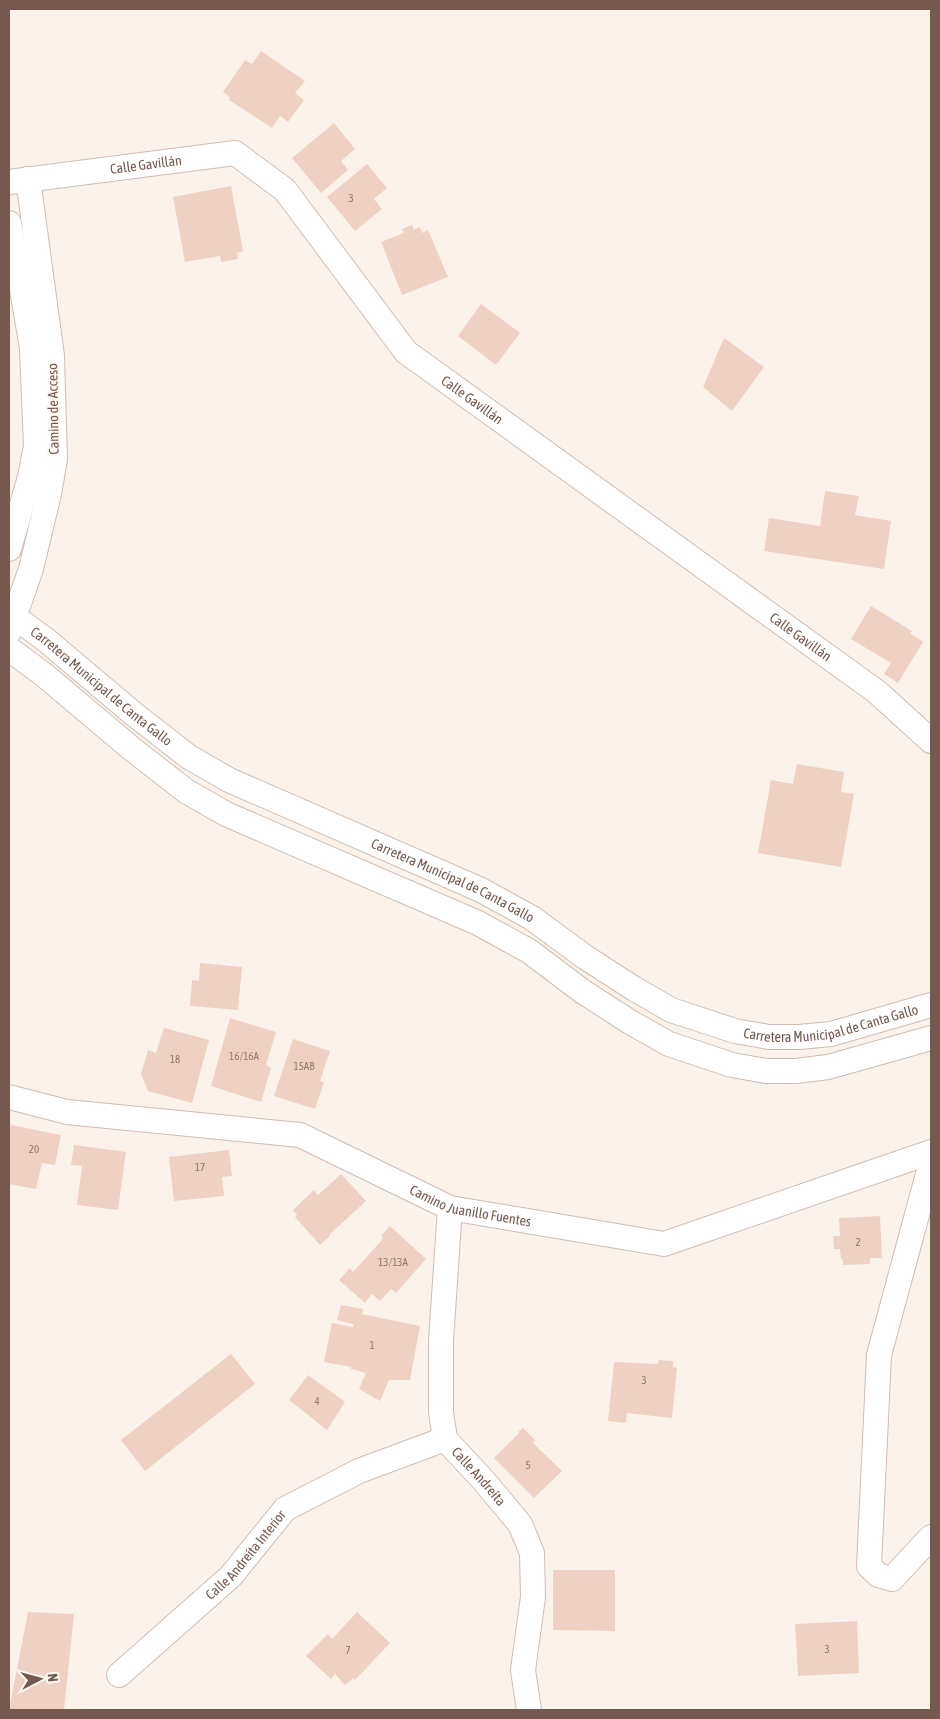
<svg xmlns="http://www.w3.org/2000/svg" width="940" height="1719" font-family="'Asap Condensed',sans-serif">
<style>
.building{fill:#efd1c4}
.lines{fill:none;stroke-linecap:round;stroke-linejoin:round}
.minor-casing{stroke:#cfbdb3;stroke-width:26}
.minor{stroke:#fff;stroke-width:24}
.labels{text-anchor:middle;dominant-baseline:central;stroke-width:4;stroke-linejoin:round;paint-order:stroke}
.number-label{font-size:11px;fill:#94776c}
.street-label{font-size:14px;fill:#75594f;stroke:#fef8f1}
</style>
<rect width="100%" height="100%" fill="#fbf3eb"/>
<g class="building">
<polygon points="261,51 305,81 295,93 304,100 288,122 280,116 272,128 229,100 230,97 223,92 245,60 252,64"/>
<polygon points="334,123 355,149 341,161 348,170 321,193 292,158"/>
<polygon points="367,164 387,188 374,199 382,209 355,231 327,197"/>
<polygon points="231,186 243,251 237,253 238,259 221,262 220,256 185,262 173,197"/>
<polygon points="412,225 414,230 420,227 422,233 428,230 448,277 402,295 381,242 404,233 402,229"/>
<polygon points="481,304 520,333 496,365 458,336"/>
<polygon points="724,338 764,367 732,411 703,387"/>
<polygon points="825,491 859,496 855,515 891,521 884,569 764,551 769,518 820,526"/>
<polygon points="871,606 912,631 910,633 923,642 898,683 884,674 891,663 851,639"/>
<polygon points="797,764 844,772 841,792 854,794 841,867 758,853 771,780 793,784"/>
<polygon points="200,963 242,967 238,1010 190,1006 192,980 199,981"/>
<polygon points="230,1018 276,1032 266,1065 271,1068 261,1102 211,1086"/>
<polygon points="164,1028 209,1040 192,1103 148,1091 141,1074 148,1050 156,1053"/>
<polygon points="293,1039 330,1051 320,1081 324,1082 315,1109 274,1096"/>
<polygon points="11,1125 61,1135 55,1165 42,1163 36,1189 9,1184 9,1135"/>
<polygon points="74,1145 126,1152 118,1210 77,1205 82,1166 71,1165"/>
<polygon points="229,1150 232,1176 222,1177 224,1196 174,1201 169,1157"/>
<polygon points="341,1174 366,1201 329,1235 330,1236 320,1245 295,1217 297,1215 293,1210 314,1190 318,1195"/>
<polygon points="880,1216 882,1258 870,1258 870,1264 843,1265 843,1259 841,1260 840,1249 834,1249 833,1236 840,1236 839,1218"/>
<polygon points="390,1226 426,1259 396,1293 391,1289 380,1301 372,1294 365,1303 339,1280 350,1268 353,1272 381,1241 383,1238 381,1236"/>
<polygon points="341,1305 363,1309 362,1314 420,1326 410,1380 389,1380 380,1401 359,1389 366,1373 351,1369 351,1367 324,1362 332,1323 353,1327 353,1324 337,1320"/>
<polygon points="231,1354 255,1384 145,1471 121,1440"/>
<polygon points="659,1360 673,1361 673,1367 677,1368 672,1418 627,1413 626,1423 608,1421 614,1362 658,1364"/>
<polygon points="308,1375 345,1402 327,1430 289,1400"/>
<polygon points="523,1428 535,1440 533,1443 562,1471 534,1498 494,1458 519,1433 518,1432"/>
<polygon points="553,1570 615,1570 615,1631 553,1630"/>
<polygon points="28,1612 74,1614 64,1710 9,1710"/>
<polygon points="357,1612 390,1643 355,1680 353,1678 345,1685 335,1674 331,1679 306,1656 328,1634 332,1639"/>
<polygon points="857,1621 859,1673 798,1676 795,1624"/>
</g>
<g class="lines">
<g class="minor-casing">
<g id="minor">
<path id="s1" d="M9 182 235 153 285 190 406 352 877 692 931 741"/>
<polyline points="9,223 19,272 32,348 36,446 30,477 9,549"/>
<path id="s2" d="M9 613 46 640 135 715 189 757 229 780 481 890 532 918 585 957 633 988 671 1010 735 1031 769 1037H799L831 1034 931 1005"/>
<polyline points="9,632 31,569 49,494 55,459 52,356 28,179"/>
<polyline points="9,649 43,674 132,749 186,791 226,814 478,923 529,951 582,991 630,1022 669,1044 732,1065 766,1071 796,1071 828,1067 931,1038"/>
<path id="s3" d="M9 1097 67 1112 300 1135 450 1208 664 1244 931 1152"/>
<polyline points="931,1163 879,1355 869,1566 878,1575 892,1579 931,1537"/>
<path id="s4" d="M450 1208 441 1341V1412L445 1439 484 1481 520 1524 532 1553 533 1597 523 1670 529 1710"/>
<path id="s5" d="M119 1675 231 1576 285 1509 359 1471 445 1439"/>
</g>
</g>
<use href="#minor" class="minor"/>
</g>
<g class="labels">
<g class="number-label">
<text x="351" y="198">3</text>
<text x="244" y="1056">16/16A</text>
<text x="175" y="1059">18</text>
<text x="304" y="1066">15AB</text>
<text x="34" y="1149">20</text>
<text x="200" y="1167">17</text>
<text x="858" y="1242">2</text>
<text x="393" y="1262">13/13A</text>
<text x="372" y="1345">1</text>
<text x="644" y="1380">3</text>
<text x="317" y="1401">4</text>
<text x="528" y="1465">5</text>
<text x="827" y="1649">3</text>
<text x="348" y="1650">7</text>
</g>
<g class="street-label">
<text stroke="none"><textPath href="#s1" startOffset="138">Calle Gavillán</textPath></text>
<text stroke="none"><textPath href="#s1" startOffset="574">Calle Gavillán</textPath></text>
<text transform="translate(53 409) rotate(-91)">Camino de Acceso</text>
<text stroke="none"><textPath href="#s1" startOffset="979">Calle Gavillán</textPath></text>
<text stroke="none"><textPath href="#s2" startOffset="118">Carretera Municipal de Canta Gallo</textPath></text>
<text stroke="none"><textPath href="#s2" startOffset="522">Carretera Municipal de Canta Gallo</textPath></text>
<text stroke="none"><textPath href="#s2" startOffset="942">Carretera Municipal de Canta Gallo</textPath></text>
<text stroke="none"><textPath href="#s3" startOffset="480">Camino Juanillo Fuentes</textPath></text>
<text stroke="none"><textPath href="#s4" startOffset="282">Calle Andreíta</textPath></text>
<text stroke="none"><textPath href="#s5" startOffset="175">Calle Andreíta Interior</textPath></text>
</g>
</g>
<rect width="940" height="1719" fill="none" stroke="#75594f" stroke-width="20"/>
<g transform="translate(40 1679) rotate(84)" stroke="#fef8f1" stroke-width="4" paint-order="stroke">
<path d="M0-4L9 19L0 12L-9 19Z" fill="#75594f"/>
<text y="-8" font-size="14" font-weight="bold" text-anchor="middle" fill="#75594f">N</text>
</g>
</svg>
